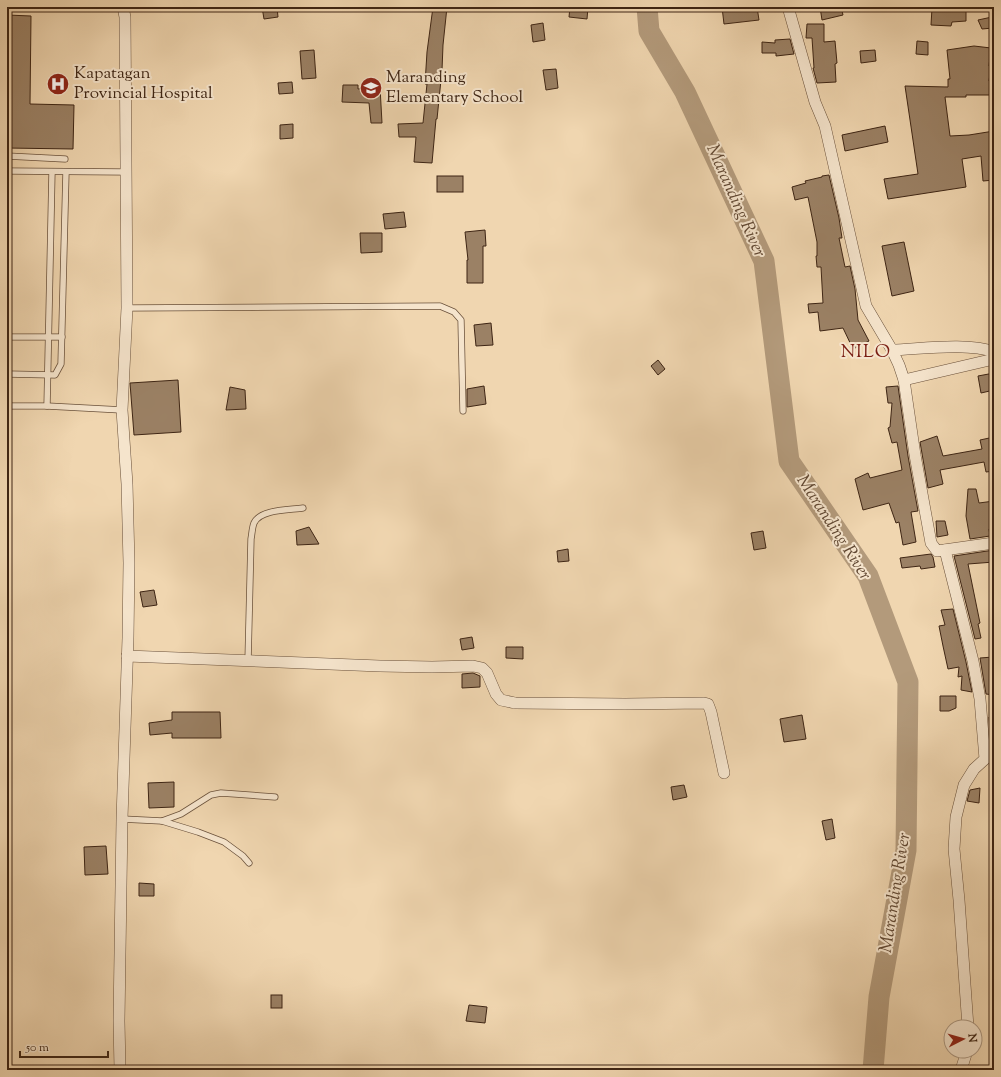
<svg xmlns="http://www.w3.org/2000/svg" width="1001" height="1077" font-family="'Sorts Mill Goudy',serif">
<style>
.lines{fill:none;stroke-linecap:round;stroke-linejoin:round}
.river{stroke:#b39a7b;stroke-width:21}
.building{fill:#9b8165;stroke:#3e2514}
.lane-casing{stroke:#6a513b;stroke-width:7}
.street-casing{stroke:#6a513b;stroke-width:12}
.lane{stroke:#f5e4cc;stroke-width:5.5}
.street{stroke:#f5e4cc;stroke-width:11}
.labels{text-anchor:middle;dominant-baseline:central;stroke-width:4;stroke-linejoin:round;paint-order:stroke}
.poi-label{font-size:17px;fill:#3e2514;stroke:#f5e4cc;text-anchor:start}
.water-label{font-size:18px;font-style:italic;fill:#614833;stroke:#f5e4cc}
.neighbourhood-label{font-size:18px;letter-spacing:1px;fill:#7a1f14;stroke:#f5e4cc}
</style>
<rect width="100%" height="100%" fill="#f0d6b0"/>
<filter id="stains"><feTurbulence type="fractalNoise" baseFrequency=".005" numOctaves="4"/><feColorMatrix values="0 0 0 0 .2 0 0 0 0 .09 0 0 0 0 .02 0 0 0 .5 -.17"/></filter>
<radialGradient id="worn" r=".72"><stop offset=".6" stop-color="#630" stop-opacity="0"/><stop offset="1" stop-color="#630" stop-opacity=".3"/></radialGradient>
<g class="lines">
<polyline class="river" points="647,7 649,31 685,92 764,261 789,461 868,576 908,682 906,850 879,997 873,1070"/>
</g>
<g class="building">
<polygon points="262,7 277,7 278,17 264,19"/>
<polygon points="433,7 447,7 443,45 442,70 437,119 436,119 432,163 414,162 416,137 399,137 398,124 423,123 427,84 425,84 427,52"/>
<polygon points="570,7 588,7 587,19 569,17"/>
<polygon points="722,7 757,7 759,20 724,24"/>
<polygon points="820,7 841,7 843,15 822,20"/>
<polygon points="932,8 952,9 952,11 966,9 966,21 952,22 951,26 931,25"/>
<polygon points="7,15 31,16 30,104 74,105 73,149 7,148"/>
<polygon points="992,17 993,28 982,29 978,20"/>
<polygon points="543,23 545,40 533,42 531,25"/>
<polygon points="807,24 824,24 824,42 835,41 837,63 835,64 836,82 817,83 813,68 814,68 812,38 806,38"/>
<polygon points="790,39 794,54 776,56 776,53 762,53 762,42 775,43 775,40"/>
<polygon points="917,41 928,42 928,55 916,54"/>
<polygon points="974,46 991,48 989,66 991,66 989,81 991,81 991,95 966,95 966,97 945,97 950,136 969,135 994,131 994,180 983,181 981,156 962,159 966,187 888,199 884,179 918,174 905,86 948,87 948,79 950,79 947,50"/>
<polygon points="314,50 316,78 302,79 300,51"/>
<polygon points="875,50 876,61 861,63 860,51"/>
<polygon points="556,69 558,88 546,90 543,70"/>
<polygon points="292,82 293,93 279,94 278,83"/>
<polygon points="343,85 358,85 358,89 380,87 382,123 371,123 369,103 342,102"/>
<polygon points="293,124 293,138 280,139 280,125"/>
<polygon points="885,126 888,142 845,151 842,135"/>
<polygon points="829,175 839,218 842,238 839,238 845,267 850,266 855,289 858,320 869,341 853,349 843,328 820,331 818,312 809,313 808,304 823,303 821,267 817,267 816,256 817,256 817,242 808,197 795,200 792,187 806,183 805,181 822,177 822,176"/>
<rect x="437" y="176" width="26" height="16"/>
<polygon points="404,212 406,227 385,229 383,214"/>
<polygon points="485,230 486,246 483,246 483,283 467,283 467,260 468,260 465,232"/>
<polygon points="360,233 382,233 382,252 361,253"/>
<polygon points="904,242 914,291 892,296 882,246"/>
<polygon points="491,323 493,345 476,346 474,325"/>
<polygon points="658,360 665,369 658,375 651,366"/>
<polygon points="994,373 994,390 981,393 978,376"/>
<polygon points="178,380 181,432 134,435 130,383"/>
<polygon points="484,386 486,404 467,407 467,389"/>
<polygon points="898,386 908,456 918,511 911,512 916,542 903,545 899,522 896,523 889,503 863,510 855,479 868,473 870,478 902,470 897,442 892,443 888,428 890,427 892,403 888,403 886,387"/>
<polygon points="230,387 245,390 246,409 226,410"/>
<polygon points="937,436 943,456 982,449 980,440 994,437 994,471 986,472 984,462 940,470 943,484 928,488 920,442"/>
<polygon points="968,489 976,489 979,503 994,501 994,528 989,529 990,536 970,539 966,516"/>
<polygon points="936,521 945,521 948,535 937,537"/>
<polygon points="309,527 319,544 297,545 296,531"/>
<polygon points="763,531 766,548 754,550 751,533"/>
<polygon points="568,549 569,561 558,562 557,551"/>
<polygon points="994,550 994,562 968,564 980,623 978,624 981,638 975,639 954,556"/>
<polygon points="931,554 933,557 935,567 921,569 920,566 902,568 900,558"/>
<polygon points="154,590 157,605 143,607 140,592"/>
<polygon points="953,609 966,662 972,692 961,690 962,676 958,677 959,667 948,669 943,646 939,626 945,625 941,610"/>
<polygon points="472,637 474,648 462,650 460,639"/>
<polygon points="506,647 523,647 523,659 506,658"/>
<polygon points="993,657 994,664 994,695 986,694 980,658"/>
<polygon points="473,673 480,676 480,687 462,688 462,674"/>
<polygon points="940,696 956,696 956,708 949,711 940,711"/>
<polygon points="172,712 220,712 221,738 172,738 172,733 150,735 149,723 172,720"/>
<polygon points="802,715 806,739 784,742 780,719"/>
<polygon points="989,717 994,717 994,736 990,736"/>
<polygon points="174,782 174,807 149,808 148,783"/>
<polygon points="684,785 687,797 673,800 671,787"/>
<polygon points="980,788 979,803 967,801 970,790"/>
<polygon points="832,819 835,838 826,840 822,821"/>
<polygon points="106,846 108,874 85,875 84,847"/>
<polygon points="139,883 154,884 154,896 139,896"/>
<rect x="271" y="995" width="11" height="13"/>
<polygon points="469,1005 487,1007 485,1023 466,1021"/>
</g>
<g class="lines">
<g class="lane-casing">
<g id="lane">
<polyline points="7,156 65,159"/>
<polyline points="7,171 126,172"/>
<polyline points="127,308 440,306 454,312 461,320 463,411"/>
<polyline points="7,337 62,337"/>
<polyline points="7,374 55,375 61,364 66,172"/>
<polyline points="7,406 47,406 122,410"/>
<polyline points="47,406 52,172"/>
<path d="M248 661 251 539C252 534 252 528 254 523 260 509 290 510 303 508"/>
<polyline points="122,819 162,821 198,832 224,842 243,856 249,863"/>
<polyline points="162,821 181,814 211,795 221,793 275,797"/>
</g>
</g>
<g class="street-casing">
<g id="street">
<polyline points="788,7 815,102 825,126 866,306 892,350 899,365 904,380 915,455 931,543 937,551 994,543"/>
<path d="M892 350C921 349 968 342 994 352"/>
<polyline points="904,380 994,359"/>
<polyline points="945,550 973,661 980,699 985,759 974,769 964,785 956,817 954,849 959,900 968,1027"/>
<polyline points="127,656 380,666 432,667 473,666 482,668 487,673 496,694 501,700 515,703 625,704 704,703 708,704 711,712 724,773"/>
<polyline points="120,1070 119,1021 122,819 128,638 129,563 127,484 122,410 127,308 125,17 123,7"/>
<polyline points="961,1070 967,1051"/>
</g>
</g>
<use href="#lane" class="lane"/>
<use href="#street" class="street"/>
</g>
<defs>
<g id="hospital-disc" transform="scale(1.15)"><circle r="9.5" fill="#8f2418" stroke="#f5e4cc"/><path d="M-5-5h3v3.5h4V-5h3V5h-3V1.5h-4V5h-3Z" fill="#fff"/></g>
<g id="school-disc" transform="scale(1.15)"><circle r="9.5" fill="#8f2418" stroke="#f5e4cc"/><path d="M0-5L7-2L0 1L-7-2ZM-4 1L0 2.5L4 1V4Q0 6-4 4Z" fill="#fff"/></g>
</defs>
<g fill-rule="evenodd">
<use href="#hospital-disc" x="58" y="84"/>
<use href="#school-disc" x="371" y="88"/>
</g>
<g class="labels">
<g class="poi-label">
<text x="74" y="74">Kapatagan<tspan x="74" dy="20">Provincial Hospital</tspan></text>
<text x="386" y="78">Maranding<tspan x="386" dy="20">Elementary School</tspan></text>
</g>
<g class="water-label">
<text transform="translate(735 201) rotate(66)">Maranding River</text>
<text transform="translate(833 528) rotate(57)">Maranding River</text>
<text transform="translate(896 893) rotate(-81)">Maranding River</text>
</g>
<g class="neighbourhood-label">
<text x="866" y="353">NILO</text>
</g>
</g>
<rect width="1001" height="1077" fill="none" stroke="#f0d6b0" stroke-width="24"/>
<rect x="8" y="8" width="985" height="1061" fill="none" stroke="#3e2514" stroke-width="2"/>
<rect x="12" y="12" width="977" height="1053" fill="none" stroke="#3e2514"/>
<g transform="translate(963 1039) rotate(84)"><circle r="19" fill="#f5e4cc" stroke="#ac9882"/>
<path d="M0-3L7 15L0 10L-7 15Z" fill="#8f2418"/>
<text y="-6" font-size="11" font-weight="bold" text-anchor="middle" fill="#3e2514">N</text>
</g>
<path d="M20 1051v6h88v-6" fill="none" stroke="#3e2514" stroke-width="2"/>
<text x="26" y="1051" font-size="12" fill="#3e2514" stroke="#f5e4cc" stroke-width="3" paint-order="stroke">50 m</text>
<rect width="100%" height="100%" filter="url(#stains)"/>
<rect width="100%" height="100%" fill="url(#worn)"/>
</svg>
